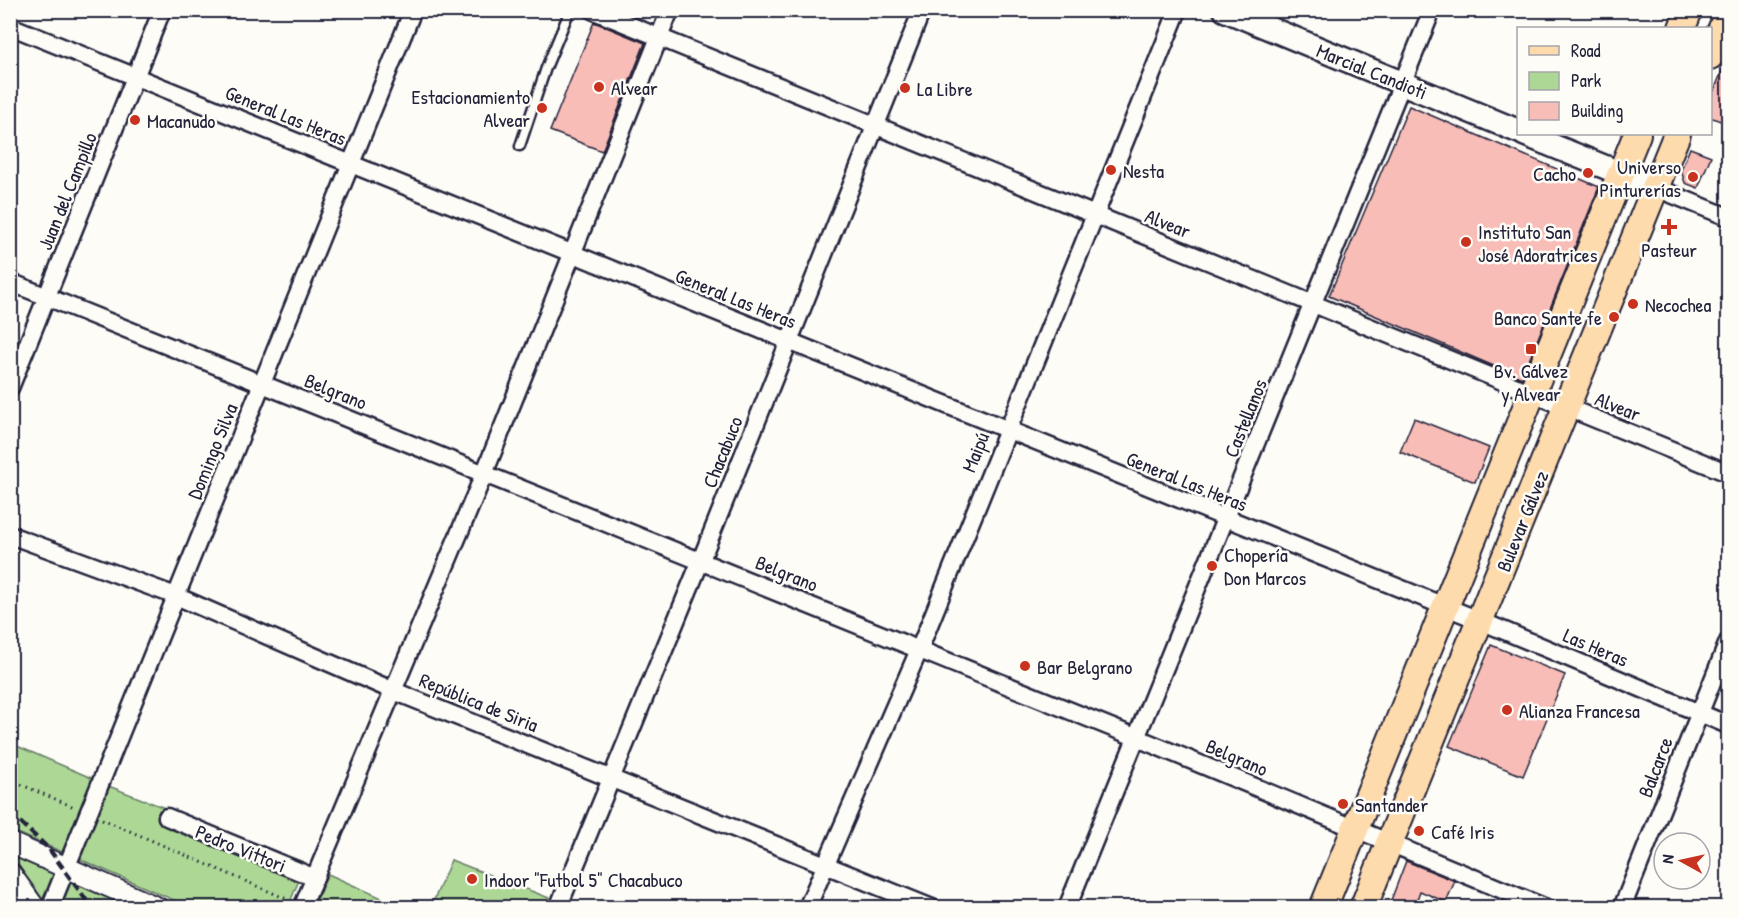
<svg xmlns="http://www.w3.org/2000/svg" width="1739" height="918" font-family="'Patrick Hand',sans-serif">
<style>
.green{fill:#acd795;stroke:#677c68;stroke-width:1.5}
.building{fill:#f9bdb7;stroke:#22223b;stroke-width:1.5}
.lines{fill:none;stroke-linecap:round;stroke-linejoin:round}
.service-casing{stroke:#22223b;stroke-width:13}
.minor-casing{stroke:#22223b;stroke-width:21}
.tertiary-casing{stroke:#22223b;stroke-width:24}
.secondary-casing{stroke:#22223b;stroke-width:27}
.primary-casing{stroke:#22223b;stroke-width:30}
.path{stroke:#22223b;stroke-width:3;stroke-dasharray:1.5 4.5;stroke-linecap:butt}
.service{stroke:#fdfcf7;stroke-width:8}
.minor{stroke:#fdfcf7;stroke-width:16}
.tertiary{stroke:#fdfcf7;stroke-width:20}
.secondary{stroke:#fdfcf7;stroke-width:22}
.primary{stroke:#fedbac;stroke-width:26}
.rail{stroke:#22223b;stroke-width:4.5;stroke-dasharray:9 4.5;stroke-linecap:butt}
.poi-dot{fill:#c8321e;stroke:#fdfcf7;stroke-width:2}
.labels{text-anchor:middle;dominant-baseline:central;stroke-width:5;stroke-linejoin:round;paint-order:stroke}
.street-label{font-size:20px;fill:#22223b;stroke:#fdfcf7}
.poi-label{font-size:20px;fill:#22223b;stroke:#fdfcf7;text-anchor:start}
</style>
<rect width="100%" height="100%" fill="#fdfcf7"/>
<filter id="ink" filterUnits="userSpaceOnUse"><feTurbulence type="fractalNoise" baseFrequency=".0167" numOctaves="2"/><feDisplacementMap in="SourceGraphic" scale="12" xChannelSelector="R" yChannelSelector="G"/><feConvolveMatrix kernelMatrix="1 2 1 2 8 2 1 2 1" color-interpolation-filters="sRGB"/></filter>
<g filter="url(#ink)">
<g class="green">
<polygon points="10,743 96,780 67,854 11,830"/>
<polygon points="106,785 306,863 288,907 192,908 77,858"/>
<polygon points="11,845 62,867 45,907 11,864"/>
<polygon points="451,860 549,898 546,907 431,907"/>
<polygon points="72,870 101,883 117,907 57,908"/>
<polygon points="328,874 402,907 314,907"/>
</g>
<g class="building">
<polygon points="594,22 645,43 602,151 550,131"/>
<polygon points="1728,57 1728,124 1710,117 1710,100"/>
<polygon points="1409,106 1599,187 1522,378 1329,296"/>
<polygon points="1690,148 1711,156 1698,188 1685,183 1681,170"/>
<polygon points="1414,418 1489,448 1475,482 1400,452"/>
<polygon points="1491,645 1565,675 1523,776 1449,746"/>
<polygon points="1406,861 1455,881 1446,902 1420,891 1414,908 1388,908"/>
</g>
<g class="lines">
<g class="service-casing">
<polyline id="service" points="520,146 546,68 570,10"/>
</g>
<g class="minor-casing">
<g id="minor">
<polyline points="592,10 1728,473"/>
<polyline points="10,26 1481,621 1728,725"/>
<polyline points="1654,187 1728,217"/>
<polyline points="10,282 1135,737 1546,908"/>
<polyline points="10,388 162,10"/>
<polyline points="10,535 176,596 394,691 932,908"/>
<polyline points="167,817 315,878"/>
<polyline points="50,908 413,10"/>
<polyline points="302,908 484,474 670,10"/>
<polyline points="558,908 701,560 922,10"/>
<polyline points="807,908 919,650 1178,10"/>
<polyline points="1067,908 1432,10"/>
<polyline points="1622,908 1728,642"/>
</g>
</g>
<g class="tertiary-casing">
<g id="tertiary">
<polyline points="10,843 158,908"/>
<polyline points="10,873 35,908"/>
</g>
</g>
<g class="secondary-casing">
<g id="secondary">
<polyline points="1225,10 1518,131"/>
<polyline points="1524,134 1654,187"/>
</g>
</g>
<g class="primary-casing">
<g id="primary">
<polyline points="1682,28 1689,10"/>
<polyline points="1710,56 1728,14"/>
<polyline points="1323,908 1637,134"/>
<polyline points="1363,908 1677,134"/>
</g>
</g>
<g class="path">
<polyline points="10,780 74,807"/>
<polyline points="102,819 289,900"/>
</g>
<use href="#service" class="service"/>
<use href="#minor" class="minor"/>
<use href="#tertiary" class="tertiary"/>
<use href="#secondary" class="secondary"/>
<use href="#primary" class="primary"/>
<polyline class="rail" points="10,813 49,849 92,908"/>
</g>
</g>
<g class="poi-dot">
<circle cx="599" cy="87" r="6"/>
<circle cx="905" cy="88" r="6"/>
<circle cx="542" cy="108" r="6"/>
<circle cx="135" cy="120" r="6"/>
<circle cx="1111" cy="170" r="6"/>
<circle cx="1588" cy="173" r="6"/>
<circle cx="1693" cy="177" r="6"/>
<path d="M1666 218h6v6h6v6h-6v6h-6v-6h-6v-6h6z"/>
<circle cx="1466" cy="242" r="6"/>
<circle cx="1633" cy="304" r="6"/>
<circle cx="1614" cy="317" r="6"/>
<rect x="1525" y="343" width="12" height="12" rx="3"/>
<circle cx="1212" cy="566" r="6"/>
<circle cx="1025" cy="666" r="6"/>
<circle cx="1507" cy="710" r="6"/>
<circle cx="1343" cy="804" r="6"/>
<circle cx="1419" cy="831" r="6"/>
<circle cx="472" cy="879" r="6"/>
</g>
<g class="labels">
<g class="street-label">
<text transform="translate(1372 71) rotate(22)">Marcial Candioti</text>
<text transform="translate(286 115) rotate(22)">General Las Heras</text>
<text transform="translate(67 191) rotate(-68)">Juan del Campillo</text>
<text transform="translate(1168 223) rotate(22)">Alvear</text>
<text transform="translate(736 298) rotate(22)">General Las Heras</text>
<text transform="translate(336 391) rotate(22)">Belgrano</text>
<text transform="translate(1618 406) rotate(22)">Alvear</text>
<text transform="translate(1245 418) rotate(-68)">Castellanos</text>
<text transform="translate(212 451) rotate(-68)">Domingo Silva</text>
<text transform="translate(722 452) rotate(-68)">Chacabuco</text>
<text transform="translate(975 452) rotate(-68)">Maipú</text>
<text transform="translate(1187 481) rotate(22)">General Las Heras</text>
<text transform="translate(1522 521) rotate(-68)">Bulevar Gálvez</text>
<text transform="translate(787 573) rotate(22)">Belgrano</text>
<text transform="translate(1596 647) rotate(23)">Las Heras</text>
<text transform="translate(479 702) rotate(22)">República de Siria</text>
<text transform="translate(1237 757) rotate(23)">Belgrano</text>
<text transform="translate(1655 767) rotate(-69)">Balcarce</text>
<text transform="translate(241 848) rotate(22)">Pedro Vittori</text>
</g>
<g class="poi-label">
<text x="611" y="87">Alvear</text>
<text x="917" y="88">La Libre</text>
<text x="530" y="96" text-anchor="end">Estacionamiento<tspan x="530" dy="23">Alvear</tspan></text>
<text x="147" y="120">Macanudo</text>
<text x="1681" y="166" text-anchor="end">Universo<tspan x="1681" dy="23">Pinturerías</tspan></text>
<text x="1123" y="170">Nesta</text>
<text x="1576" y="173" text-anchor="end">Cacho</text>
<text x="1478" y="231">Instituto San<tspan x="1478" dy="23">José Adoratrices</tspan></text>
<text x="1669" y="249" text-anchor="middle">Pasteur</text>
<text x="1645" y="304">Necochea</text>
<text x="1602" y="317" text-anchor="end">Banco Sante fe</text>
<text x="1531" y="370" text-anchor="middle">Bv. Gálvez<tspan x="1531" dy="23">y Alvear</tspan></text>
<text x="1224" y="554">Chopería<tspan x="1224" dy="23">Don Marcos</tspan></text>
<text x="1037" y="666">Bar Belgrano</text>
<text x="1519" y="710">Alianza Francesa</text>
<text x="1355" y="804">Santander</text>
<text x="1431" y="831">Café Iris</text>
<text x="484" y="879">Indoor "Futbol 5" Chacabuco</text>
</g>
</g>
<rect width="1739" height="918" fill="none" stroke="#fdfcf7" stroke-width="36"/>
<rect x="18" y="18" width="1703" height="882" fill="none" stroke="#22223b" stroke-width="2" filter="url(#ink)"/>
<rect x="1517" y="27" width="195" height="108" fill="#fdfcf7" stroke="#a5a5ac" stroke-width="1.5"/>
<rect x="1529" y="46" width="30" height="9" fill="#fedbac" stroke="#a5a5ac" stroke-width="1.5"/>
<text x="1571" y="57" font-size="18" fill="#22223b">Road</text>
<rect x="1529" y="72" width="30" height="18" fill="#acd795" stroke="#a5a5ac" stroke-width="1.5"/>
<text x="1571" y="87" font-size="18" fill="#22223b">Park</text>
<rect x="1529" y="102" width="30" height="18" fill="#f9bdb7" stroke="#a5a5ac" stroke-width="1.5"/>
<text x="1571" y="117" font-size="18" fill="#22223b">Building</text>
<g transform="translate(1682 861) rotate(278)"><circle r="28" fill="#fdfcf7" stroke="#a5a5ac" stroke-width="1.5"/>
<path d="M0-4.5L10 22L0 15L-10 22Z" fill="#c8321e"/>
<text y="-9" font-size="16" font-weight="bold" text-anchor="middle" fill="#22223b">N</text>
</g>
</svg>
